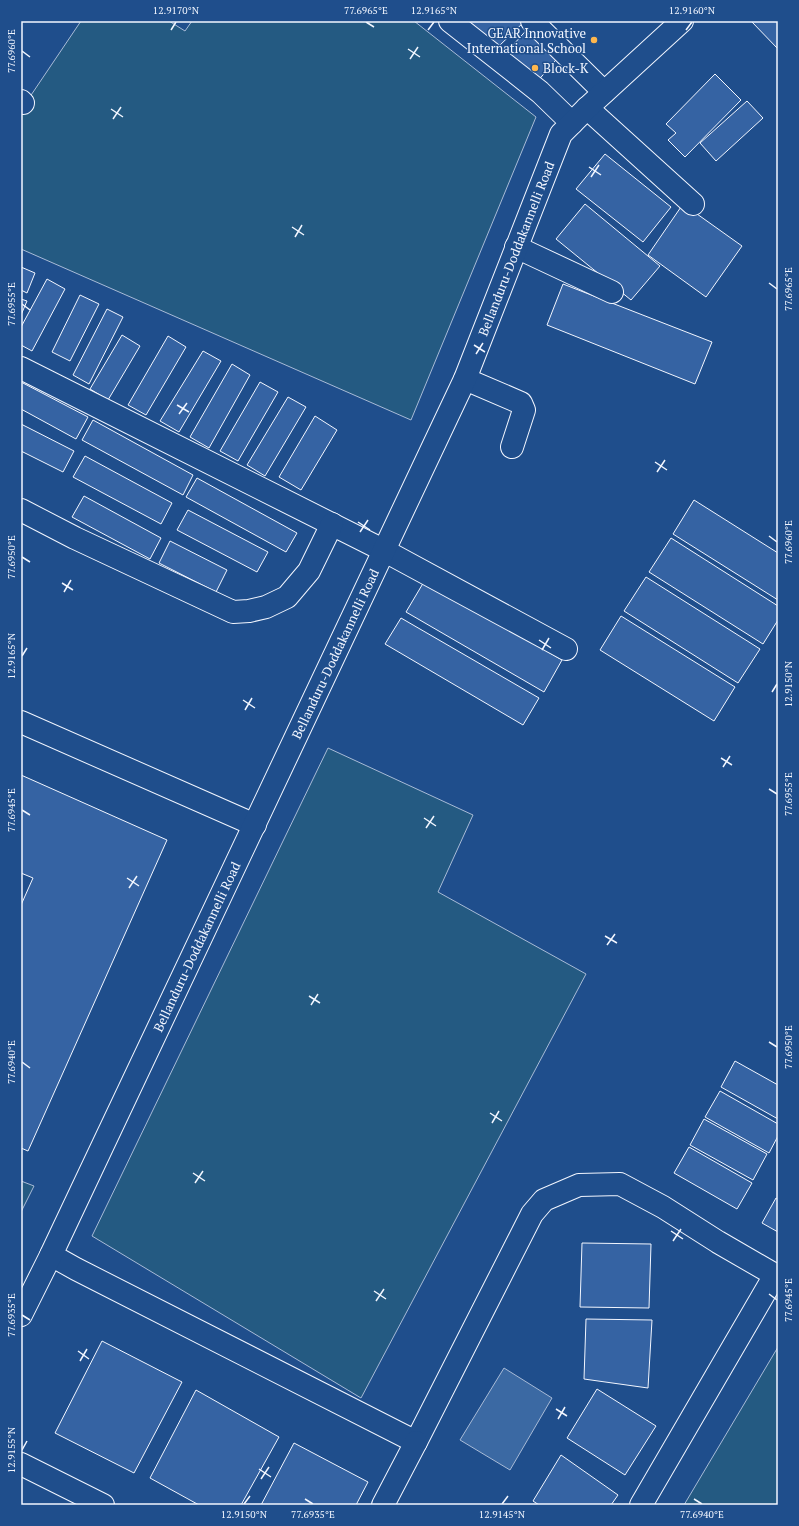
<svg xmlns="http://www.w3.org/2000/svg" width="799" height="1526" font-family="'PT Serif',serif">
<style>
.green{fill:#245a82;stroke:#a8bbd7}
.water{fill:#3b69a3;stroke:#a8bbd7}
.building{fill:#3563a3;stroke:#f2f6ff}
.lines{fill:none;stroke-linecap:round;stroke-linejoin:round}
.minor-casing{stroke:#f2f6ff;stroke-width:24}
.minor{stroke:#1f4e8c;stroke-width:22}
.ticks{fill:none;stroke:#f2f6ff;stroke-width:1.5}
.poi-dot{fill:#ffb74d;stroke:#1f4e8c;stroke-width:1.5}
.labels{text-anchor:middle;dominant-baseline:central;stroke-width:3;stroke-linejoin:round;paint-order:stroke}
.poi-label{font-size:13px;fill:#f2f6ff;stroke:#1f4e8c;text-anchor:end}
.street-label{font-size:13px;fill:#f2f6ff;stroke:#1f4e8c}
.neatline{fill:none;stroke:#f2f6ff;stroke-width:1.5}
.ticks-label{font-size:10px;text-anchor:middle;fill:#f2f6ff}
</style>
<rect width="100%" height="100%" fill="#1f4e8c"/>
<g class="green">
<polygon points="81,21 169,21 185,31 192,21 414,21 536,117 411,420 21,249 21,110"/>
<polygon points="328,748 473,815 438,892 586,974 361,1398 92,1236"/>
<polygon points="21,1181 34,1186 21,1212"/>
<polygon points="778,1347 778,1505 684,1505"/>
</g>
<polygon class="water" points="504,1368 552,1398 510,1470 460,1440"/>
<g class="building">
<polygon points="468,21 525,21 499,46"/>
<polygon points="751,21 778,21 778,49"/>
<polygon points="531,25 561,54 536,83 505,54"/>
<polygon points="715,74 741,100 685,157 668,140 676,133 666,124"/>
<polygon points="747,101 763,118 716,161 700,143"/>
<polygon points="605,154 671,207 643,242 576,189"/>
<polygon points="585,204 660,266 631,300 556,239"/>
<polygon points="683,204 742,246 706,297 648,255"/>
<polygon points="21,267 35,273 27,293 21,290"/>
<polygon points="47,279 65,289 32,351 21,345 21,327"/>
<polygon points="563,284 712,342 695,384 547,325"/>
<polygon points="80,295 99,304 70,361 52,352"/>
<polygon points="21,299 27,301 21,315"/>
<polygon points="107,309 123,317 89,384 73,375"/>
<polygon points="122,335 140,346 108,400 90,389"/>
<polygon points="168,336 186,347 146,415 128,405"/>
<polygon points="203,351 221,361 179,432 160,421"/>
<polygon points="232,364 250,375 209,448 190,437"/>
<polygon points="21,382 88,417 76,439 21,409"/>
<polygon points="260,382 278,392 238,461 220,451"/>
<polygon points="288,397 306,407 265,476 247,465"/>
<polygon points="315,416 337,430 301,490 279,477"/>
<polygon points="93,420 193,475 183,495 82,440"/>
<polygon points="21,424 74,451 63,472 21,451"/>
<polygon points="85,456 172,503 161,524 73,477"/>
<polygon points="197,478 297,533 286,552 186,497"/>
<polygon points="84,496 161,538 150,559 72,517"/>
<polygon points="694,500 778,553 778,600 673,534"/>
<polygon points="188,510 268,552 257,572 177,530"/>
<polygon points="671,538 778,606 778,620 763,644 649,572"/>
<polygon points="170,541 227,570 216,592 159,563"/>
<polygon points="646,577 760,649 738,683 624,611"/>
<polygon points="425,580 562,660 544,692 406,612"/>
<polygon points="621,616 735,687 714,721 600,650"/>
<polygon points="401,618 539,698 523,725 385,644"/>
<polygon points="21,775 167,840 28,1151 21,1148 21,905 33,878 21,873"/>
<polygon points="735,1061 778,1085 778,1119 721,1087"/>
<polygon points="720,1091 778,1124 778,1136 769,1153 705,1117"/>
<polygon points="704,1119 767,1154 753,1180 690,1145"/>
<polygon points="689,1147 752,1183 737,1209 674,1173"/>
<polygon points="776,1198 778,1199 778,1232 762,1223"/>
<polygon points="582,1243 651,1244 649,1308 580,1307"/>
<polygon points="586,1319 652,1320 648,1388 584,1379"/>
<polygon points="102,1341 182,1382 134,1473 55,1433"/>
<polygon points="597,1389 656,1426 625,1475 567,1438"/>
<polygon points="196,1390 279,1437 241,1505 199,1505 150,1478"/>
<polygon points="294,1443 368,1482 356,1505 261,1505"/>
<polygon points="561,1455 618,1495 611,1505 539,1505 533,1501"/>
</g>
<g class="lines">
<g class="minor-casing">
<g id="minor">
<polyline points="450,21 540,92 572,123"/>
<polyline points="532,21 604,92"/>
<polyline points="21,101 23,103"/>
<polyline points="587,108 693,204"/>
<polyline points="516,247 612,292"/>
<polyline points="21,368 385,551 566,649"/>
<polyline points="465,379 521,403 524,410 512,447"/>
<polyline points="21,510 75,538 233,612 249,611 266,607 287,597 309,571 332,524"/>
<polyline points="21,722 255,825"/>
<polyline points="51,1255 76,1269 416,1442 532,1214 544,1200 579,1185 620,1184 663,1207 718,1242 775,1275 641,1505"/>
<path id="s1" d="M21 1315 51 1255 465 379 561 134 587 108 682 21"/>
<polyline points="21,1464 103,1505"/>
<polyline points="383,1505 416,1442"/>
</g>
</g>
<use href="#minor" class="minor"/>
</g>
<path class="ticks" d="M366 22 374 27M171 30 176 22M428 30 434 22M686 30 692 22M408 49 420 57M22 51 30 57M410 59 418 47M111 109 123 117M113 119 121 107M589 167 601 175M591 177 599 165M292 227 304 235M295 237 302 225M769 283 777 289M22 304 30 310M474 345 485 352M476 354 483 343M177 405 189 412M179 414 187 403M655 462 667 470M657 472 665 460M358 522 370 530M360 532 368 520M769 536 777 542M22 557 30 562M62 583 73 590M64 592 71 580M539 640 551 648M542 650 549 638M22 656 27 648M772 692 777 684M243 700 255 708M245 710 252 698M721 758 732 765M723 767 730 756M769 789 777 794M22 810 30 815M424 818 436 826M426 828 434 816M127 878 139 886M129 888 137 876M605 936 617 943M607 945 615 934M309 996 320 1003M311 1005 318 994M769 1042 777 1047M22 1062 30 1068M490 1113 502 1121M492 1123 499 1111M193 1173 205 1181M195 1183 203 1171M671 1231 683 1239M673 1241 681 1229M374 1291 386 1299M769 1294 777 1300M376 1301 384 1289M22 1315 30 1320M78 1351 89 1359M80 1361 87 1349M556 1409 567 1416M558 1419 565 1407M22 1450 27 1441M259 1469 271 1477M261 1479 269 1467M305 1499 313 1504M694 1499 702 1504M244 1504 250 1496M502 1504 508 1496"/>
<g class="poi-dot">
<circle cx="594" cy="40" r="4"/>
<circle cx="535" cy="68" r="4"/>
</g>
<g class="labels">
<g class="poi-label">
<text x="586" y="33">GEAR Innovative<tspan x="586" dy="15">International School</tspan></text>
<text x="543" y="68" text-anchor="start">Block-K</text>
</g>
<g class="street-label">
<text stroke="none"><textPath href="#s1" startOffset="1176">Bellanduru-Doddakannelli Road</textPath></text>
<text stroke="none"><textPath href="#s1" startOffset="732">Bellanduru-Doddakannelli Road</textPath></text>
<text stroke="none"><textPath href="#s1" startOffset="408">Bellanduru-Doddakannelli Road</textPath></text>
</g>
</g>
<rect width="799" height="1526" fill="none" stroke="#1f4e8c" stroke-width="44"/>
<rect x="22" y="22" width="755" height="1482" class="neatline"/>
<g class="ticks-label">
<text x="176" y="14">12.9170°N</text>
<text x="366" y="14">77.6965°E</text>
<text x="434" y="14">12.9165°N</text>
<text x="692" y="14">12.9160°N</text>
<text transform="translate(11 51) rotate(-90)" y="4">77.6960°E</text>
<text transform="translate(788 289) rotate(-90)" y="4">77.6965°E</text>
<text transform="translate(11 304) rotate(-90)" y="4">77.6955°E</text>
<text transform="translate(788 542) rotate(-90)" y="4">77.6960°E</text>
<text transform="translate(11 557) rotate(-90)" y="4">77.6950°E</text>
<text transform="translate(11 656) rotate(-90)" y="4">12.9165°N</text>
<text transform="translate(788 684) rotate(-90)" y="4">12.9150°N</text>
<text transform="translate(788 794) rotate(-90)" y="4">77.6955°E</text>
<text transform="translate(11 810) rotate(-90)" y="4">77.6945°E</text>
<text transform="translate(788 1047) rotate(-90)" y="4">77.6950°E</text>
<text transform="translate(11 1062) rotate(-90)" y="4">77.6940°E</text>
<text transform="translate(788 1300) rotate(-90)" y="4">77.6945°E</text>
<text transform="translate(11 1315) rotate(-90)" y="4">77.6935°E</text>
<text transform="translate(11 1450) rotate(-90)" y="4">12.9155°N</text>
<text x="244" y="1518">12.9150°N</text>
<text x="313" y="1518">77.6935°E</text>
<text x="502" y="1518">12.9145°N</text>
<text x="702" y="1518">77.6940°E</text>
</g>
</svg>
